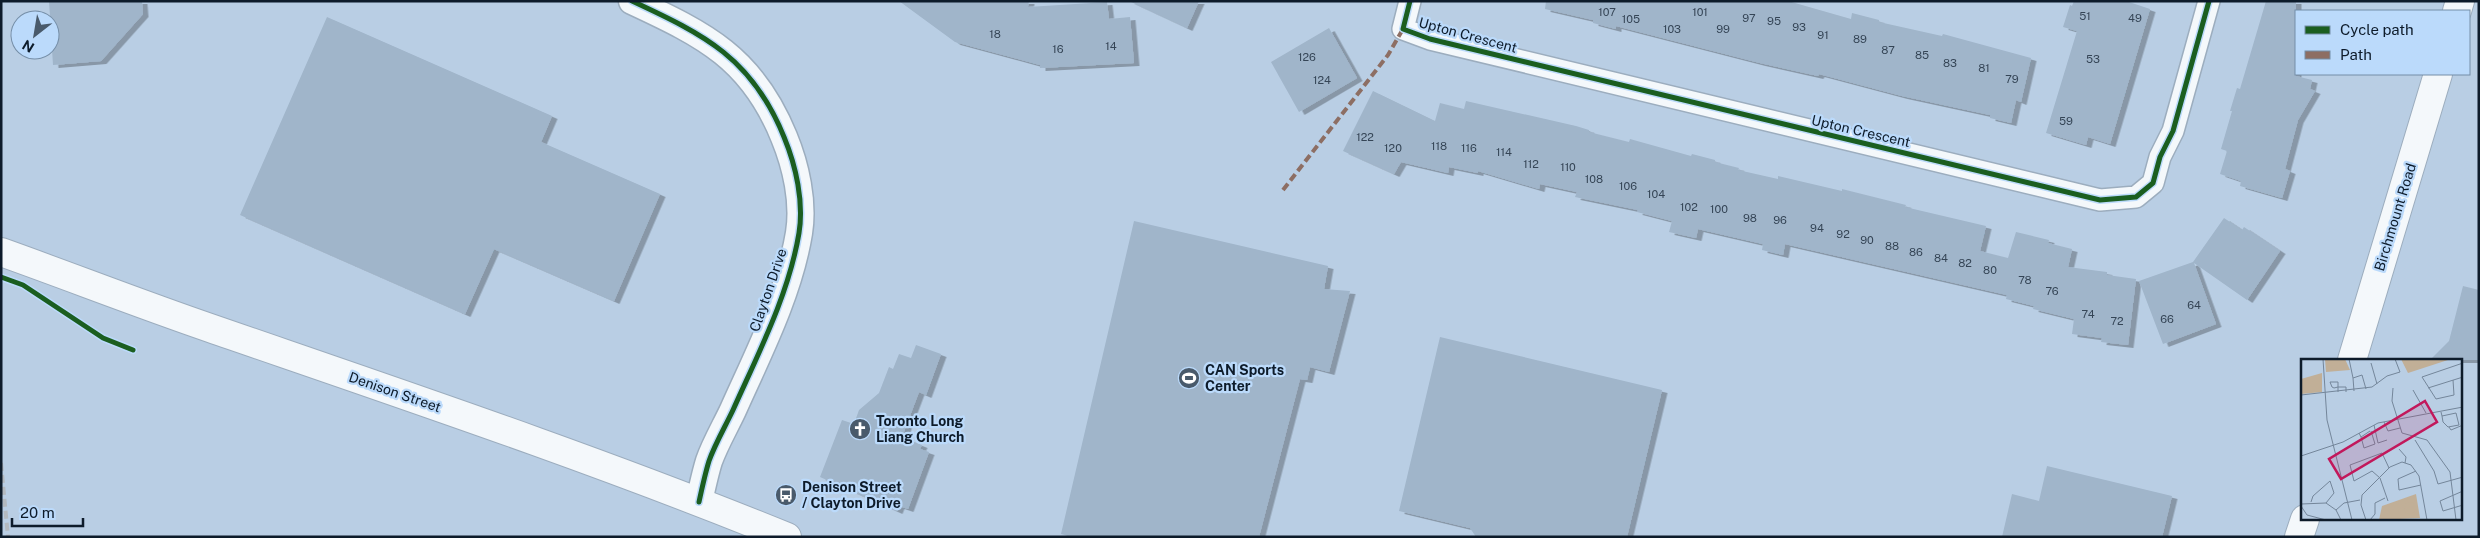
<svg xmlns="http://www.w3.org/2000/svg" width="2480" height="538" font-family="'Public Sans',sans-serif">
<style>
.building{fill:#a0b5ca;filter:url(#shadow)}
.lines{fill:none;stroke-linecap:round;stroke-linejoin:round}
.minor-casing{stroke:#9cadbe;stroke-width:24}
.tertiary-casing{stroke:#9cadbe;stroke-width:29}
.secondary-casing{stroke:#9cadbe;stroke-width:30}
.minor{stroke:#f4f8fb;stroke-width:21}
.tertiary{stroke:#f4f8fb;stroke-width:26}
.secondary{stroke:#f4f8fb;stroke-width:28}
.rail{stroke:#b3b9bf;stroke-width:4;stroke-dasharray:8 4;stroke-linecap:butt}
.quiet{stroke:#8d6e63;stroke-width:4;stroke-dasharray:8 4;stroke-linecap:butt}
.cycleway-casing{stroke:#bbdafb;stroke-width:8}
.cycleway{stroke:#1b5e20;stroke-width:5}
.labels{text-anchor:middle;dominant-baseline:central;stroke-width:4.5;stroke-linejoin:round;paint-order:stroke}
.number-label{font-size:11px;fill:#354556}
.street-label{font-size:14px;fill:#0d1b2a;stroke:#bbdafb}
.poi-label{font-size:14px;font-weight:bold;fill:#0d1b2a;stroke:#bbdafb;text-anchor:start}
.inset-road{fill:none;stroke:#74869a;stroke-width:1}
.view{fill:#c2185b;fill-opacity:0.15;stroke:#c2185b;stroke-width:2.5}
.inset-edge{fill:none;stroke:#0d1b2a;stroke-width:2.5}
</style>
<defs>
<filter id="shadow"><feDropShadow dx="5.5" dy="3" stdDeviation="0" flood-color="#0004"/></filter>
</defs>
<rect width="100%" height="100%" fill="#b9cee4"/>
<g class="building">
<polygon points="49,1 142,1 143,14 101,61 53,65"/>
<polygon points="899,1 1029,1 1028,7 1107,2 1109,19 1130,17 1134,63 1040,68 1040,65 955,42"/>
<polygon points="1129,1 1199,1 1187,28"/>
<polygon points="1546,1 1788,1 1851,19 1852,13 1879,20 1879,22 1942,36 1943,34 2031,58 2021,102 2016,100 2011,123 1990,118 1990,115 1902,96 1819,74 1818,76 1760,63 1616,26 1616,29 1593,23 1593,20 1545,9"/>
<polygon points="2074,1 2126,1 2150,9 2110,144 2088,137 2086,145 2046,133 2077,31 2063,27 2070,5 2072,6"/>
<polygon points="2266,1 2296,1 2296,76 2312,80 2310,89 2315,91 2298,120 2285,169 2290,171 2282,198 2240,186 2241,181 2220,174 2227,151 2221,149 2232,111 2230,111 2237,88 2240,89"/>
<polygon points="327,17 552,116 541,142 660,194 614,301 494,249 465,314 240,215"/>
<polygon points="1329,28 1357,78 1299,112 1271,62"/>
<polygon points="1373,91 1435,121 1440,103 1464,109 1466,101 1576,126 1589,130 1589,132 1629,142 1630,139 1691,156 1692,154 1715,160 1715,162 1739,168 1738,170 1778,179 1778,176 1842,191 1842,189 1906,205 1905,207 1986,226 1980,251 2008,258 2016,232 2049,240 2048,243 2072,249 2068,267 2107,272 2107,275 2136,279 2128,345 2101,342 2102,338 2072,334 2074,319 2033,309 2034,306 2006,299 2007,295 1785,244 1783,255 1762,250 1763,244 1698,229 1696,238 1669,232 1672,221 1637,212 1638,210 1575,197 1577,192 1540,184 1539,189 1478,171 1478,173 1449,167 1448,173 1401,162 1394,174 1343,151"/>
<polygon points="2224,218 2242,230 2244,227 2280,251 2247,300 2194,263 2216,324 2163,344 2139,281 2193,262"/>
<polygon points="1134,221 1328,266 1324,289 1350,291 1329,372 1310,367 1307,380 1300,379 1259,537 1072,537 1061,534"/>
<polygon points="2463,286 2479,290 2479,360 2430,360 2449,341"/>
<polygon points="1440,337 1662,390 1627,537 1476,537 1470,528 1399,511"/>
<polygon points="916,345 941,354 926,395 919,392 902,437 922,445 920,449 929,452 908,509 899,506 897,511 820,477 842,420 854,424 859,410 879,393 889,367 893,369 899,354 911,358"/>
<polygon points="2047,466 2172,496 2162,537 2002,537 2012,494 2039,501"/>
</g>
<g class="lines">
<g class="minor-casing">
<polyline id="minor" points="1410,1 1403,29 1430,39 2100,200 2136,197 2153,183 2160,157 2173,131 2209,1"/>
</g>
<g class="tertiary-casing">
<path id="tertiary" d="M632 1C705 35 752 58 784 137 796 166 804 202 799 233 789 294 758 354 733 410 725 427 715 444 709 461 705 474 702 488 699 502"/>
</g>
<g class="secondary-casing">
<g id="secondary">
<polyline points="2457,11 2460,1"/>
<path d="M1 252C71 277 140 304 210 328 404 395 598 460 787 537"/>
<polyline points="2352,360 2438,74"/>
<polyline points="2299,537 2305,519"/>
</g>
</g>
<use href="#minor" class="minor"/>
<use href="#tertiary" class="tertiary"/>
<use href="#secondary" class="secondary"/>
<polyline class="rail" points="1,463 8,537"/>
<polyline class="quiet" points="1283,190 1388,55 1403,29"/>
<g class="cycleway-casing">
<g id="cycleway">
<path d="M632 1C705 35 752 58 784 137 796 166 804 202 799 233 789 294 758 354 733 410 725 427 715 444 709 461 705 474 702 488 699 502"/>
<polyline points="1410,1 1403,29 1430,39 2100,200 2136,197 2153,183 2160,157 2173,131 2209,1"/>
<polyline points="1,277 23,285 103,338 133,350"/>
</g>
</g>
<use href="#cycleway" class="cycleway"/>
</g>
<defs>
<g id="stadium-disc" transform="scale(1.125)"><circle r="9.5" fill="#495a6b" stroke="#bbdafb"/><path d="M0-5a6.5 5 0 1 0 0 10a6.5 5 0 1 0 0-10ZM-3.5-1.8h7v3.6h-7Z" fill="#fff"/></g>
<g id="church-disc" transform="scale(1.125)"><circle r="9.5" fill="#495a6b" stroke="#bbdafb"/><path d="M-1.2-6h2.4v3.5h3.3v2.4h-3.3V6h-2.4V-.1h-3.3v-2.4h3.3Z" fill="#fff"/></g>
<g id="bus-disc" transform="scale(1.125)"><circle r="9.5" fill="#495a6b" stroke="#bbdafb"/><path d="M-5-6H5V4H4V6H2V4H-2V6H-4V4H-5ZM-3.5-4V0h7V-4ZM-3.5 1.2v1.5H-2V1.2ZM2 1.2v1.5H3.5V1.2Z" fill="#fff"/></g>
</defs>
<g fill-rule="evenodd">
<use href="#stadium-disc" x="1189" y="378"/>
<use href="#church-disc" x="860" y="429"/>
<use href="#bus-disc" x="786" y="495"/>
</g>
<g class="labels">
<g class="number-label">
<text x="1607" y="12">107</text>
<text x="1700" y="12">101</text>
<text x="2085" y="16">51</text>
<text x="1749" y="18">97</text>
<text x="2135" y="18">49</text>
<text x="1631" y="19">105</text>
<text x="1774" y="21">95</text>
<text x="1799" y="27">93</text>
<text x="1672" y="29">103</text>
<text x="1723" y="29">99</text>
<text x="995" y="34">18</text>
<text x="1823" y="35">91</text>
<text x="1860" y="39">89</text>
<text x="1111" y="46">14</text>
<text x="1058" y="49">16</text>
<text x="1888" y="50">87</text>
<text x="1922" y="55">85</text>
<text x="1307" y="57">126</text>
<text x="2093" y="59">53</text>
<text x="1950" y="63">83</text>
<text x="1984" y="68">81</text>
<text x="2012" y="79">79</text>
<text x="1322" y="80">124</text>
<text x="2066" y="121">59</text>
<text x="1365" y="137">122</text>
<text x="1439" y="146">118</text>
<text x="1393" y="148">120</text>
<text x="1469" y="148">116</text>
<text x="1504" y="152">114</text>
<text x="1531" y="164">112</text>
<text x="1568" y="167">110</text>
<text x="1594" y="179">108</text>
<text x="1628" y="186">106</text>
<text x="1656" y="194">104</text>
<text x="1689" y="207">102</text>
<text x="1719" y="209">100</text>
<text x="1750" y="218">98</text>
<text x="1780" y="220">96</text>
<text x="1817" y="228">94</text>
<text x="1843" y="234">92</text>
<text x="1867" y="240">90</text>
<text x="1892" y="246">88</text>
<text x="1916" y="252">86</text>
<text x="1941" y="258">84</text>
<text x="1965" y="263">82</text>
<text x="1990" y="270">80</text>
<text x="2025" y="280">78</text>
<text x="2052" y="291">76</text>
<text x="2194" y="305">64</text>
<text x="2088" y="314">74</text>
<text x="2167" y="319">66</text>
<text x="2117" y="321">72</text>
</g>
<g class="street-label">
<text transform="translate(1468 35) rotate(15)">Upton Crescent</text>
<text transform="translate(1861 131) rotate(13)">Upton Crescent</text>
<text transform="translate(2395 217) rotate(-73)">Birchmount Road</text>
<text transform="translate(768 290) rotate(-71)">Clayton Drive</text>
<text transform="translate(395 392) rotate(19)">Denison Street</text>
</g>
<g class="poi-label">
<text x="1205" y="370">CAN Sports<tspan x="1205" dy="16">Center</tspan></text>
<text x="876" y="421">Toronto Long<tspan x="876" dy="16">Liang Church</tspan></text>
<text x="802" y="487">Denison Street<tspan x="802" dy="16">/ Clayton Drive</tspan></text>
</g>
</g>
<g transform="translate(2301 359)">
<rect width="161" height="161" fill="#b9cee4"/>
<path d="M21 14V33L0 35V20Z" fill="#c1af97"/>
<path d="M24 0H44L49 11 25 13Z" fill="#c1af97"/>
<path d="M100 0H150L107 14ZM115 135 119 159 78 161 81 147Z" fill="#c1af97"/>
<path d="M103 0H122L124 5 109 8ZM103 149a6 6 0 1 1 12 0a6 6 0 1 1-12 0Z" fill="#c1af97"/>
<path class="inset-road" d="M22 0 26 61 51 161M48 0 52 19M70 4 76 25M152 21 153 36 135 40 121 18 162 4M92 29 91 42 101 74 126 81 149 113 155 161M127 29 162 18M112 31 125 54M53 32 52 19 61 16 65 30M37 33V23H29L31 28 33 29 37 28H45V33M0 36 71 28 86 17 99 13 94 0M140 53 141 57 142 63 147 68 158 66 155 54 141 57M83 63 87 72 99 69M73 66 77 84 86 81M148 68 150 71 162 66M58 74 60 78 69 72M60 78 63 89 74 85 70 72M114 81 133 112 137 125 162 118M98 90 105 98 104 104M0 97 42 83 77 64 162 48M115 112 97 120 98 131 120 126M162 132 139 142 142 152 162 146M87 142 79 119 71 112 53 122 49 106 81 94 88 109M10 143 12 137 29 122 33 134 25 144M0 145 25 144 35 151 40 161M0 147 6 156 25 161M35 151 43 144 59 141M65 161 60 146 61 136 89 108 101 103 110 106 118 117 126 161M69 161 74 155V144L84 139"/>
<path class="view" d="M124 42 136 63 40 120 28 100Z"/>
<rect width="161" height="161" class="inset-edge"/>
</g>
<rect width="2480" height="538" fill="none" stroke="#0d1b2a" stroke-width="5"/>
<rect x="2295" y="10" width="175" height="65" fill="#bbdafb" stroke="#758ea7"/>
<rect x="2305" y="26" width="25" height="8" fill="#1b5e20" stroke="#758ea7"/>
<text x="2340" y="35" font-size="15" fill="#0d1b2a">Cycle path</text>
<rect x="2305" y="51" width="25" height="8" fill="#8d6e63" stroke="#758ea7"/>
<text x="2340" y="60" font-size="15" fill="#0d1b2a">Path</text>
<g transform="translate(35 35) rotate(211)"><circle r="24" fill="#bbdafb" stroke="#758ea7"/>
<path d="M0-4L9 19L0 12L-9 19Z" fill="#495a6b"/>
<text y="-8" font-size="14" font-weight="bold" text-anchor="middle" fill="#0d1b2a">N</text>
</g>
<path d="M12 518v8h71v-8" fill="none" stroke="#0d1b2a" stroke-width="2.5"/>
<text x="20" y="518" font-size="15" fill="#0d1b2a" stroke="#bbdafb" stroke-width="4" paint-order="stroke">20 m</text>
</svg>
